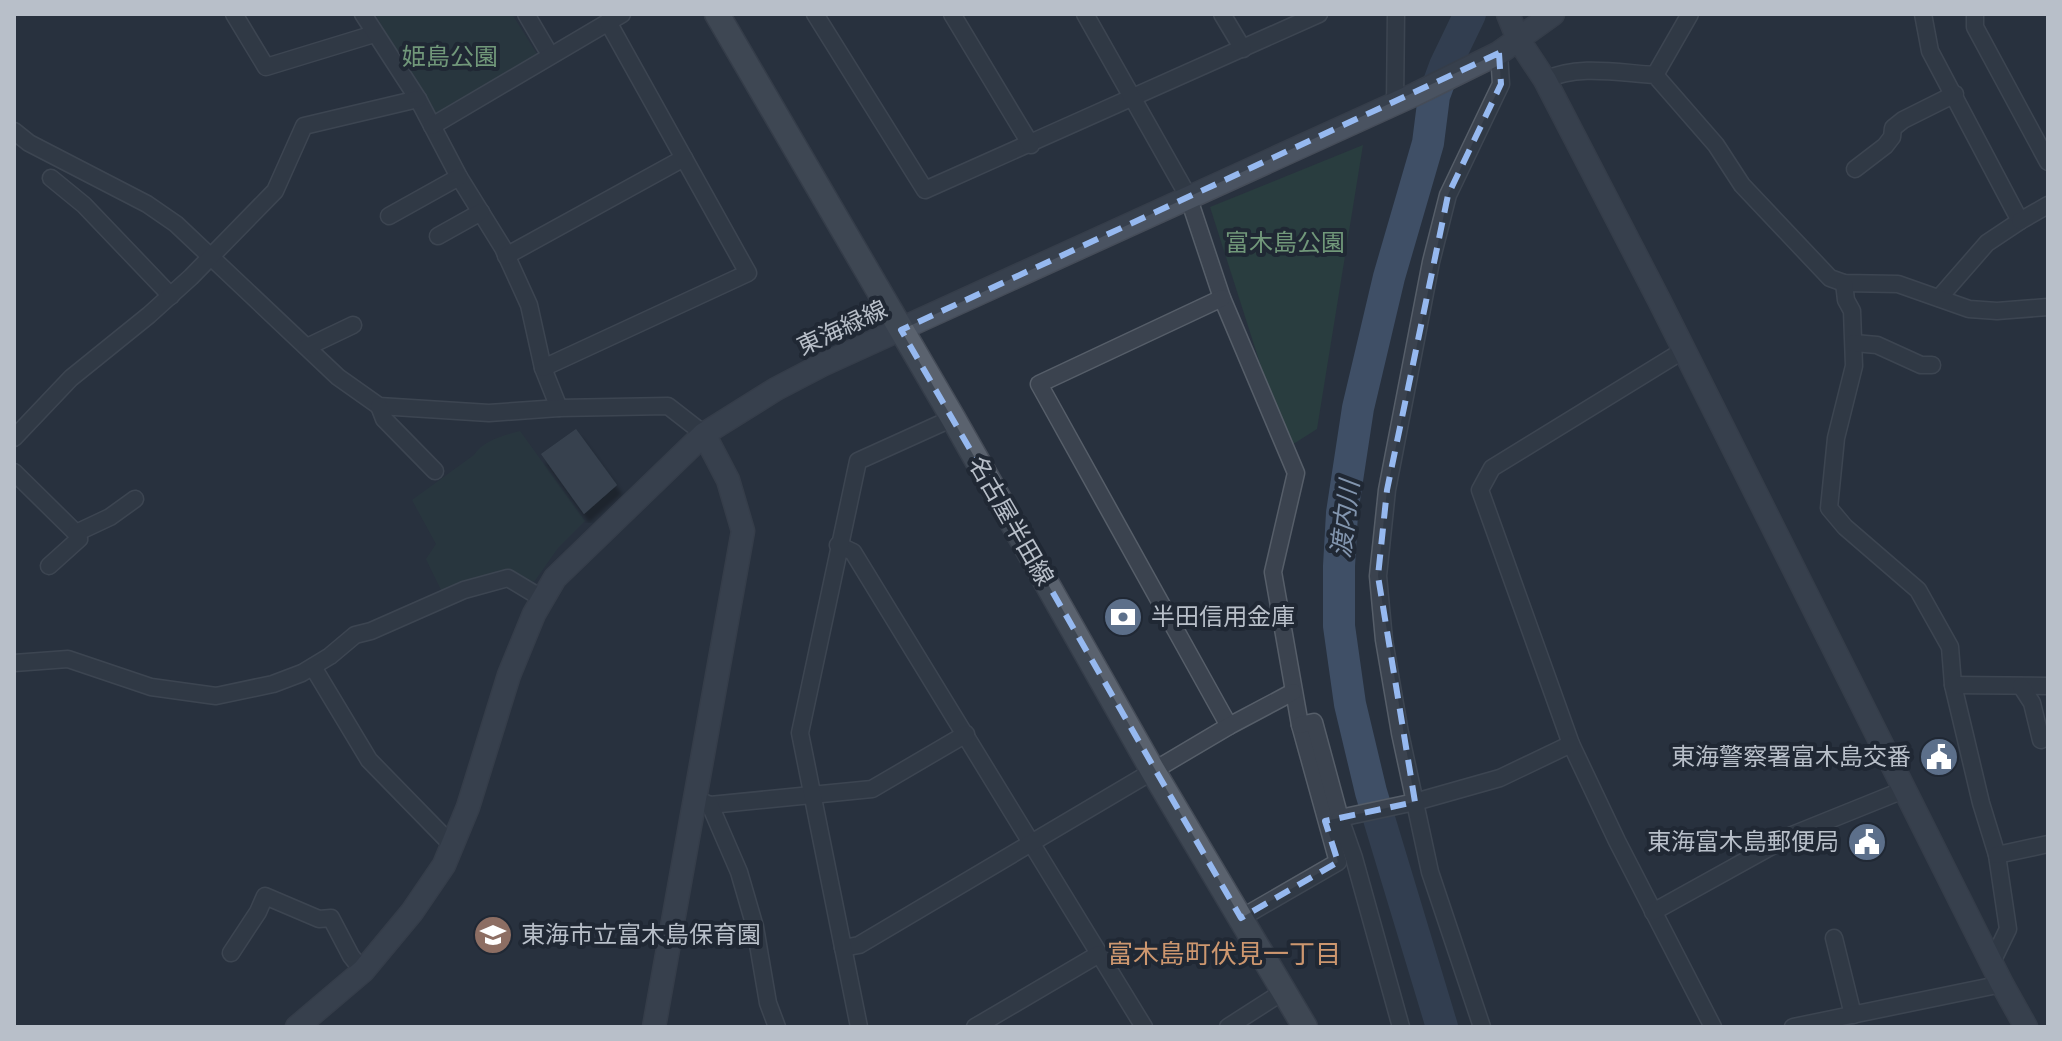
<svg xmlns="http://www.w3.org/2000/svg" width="2062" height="1041" font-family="Roboto,'Noto Sans JP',sans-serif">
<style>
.green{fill:#293d3f}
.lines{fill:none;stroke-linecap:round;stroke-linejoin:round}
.river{stroke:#3f4f66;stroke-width:32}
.building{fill:#4c5764;filter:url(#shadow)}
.street-casing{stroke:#565e69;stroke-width:19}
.secondary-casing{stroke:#454c58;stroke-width:25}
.primary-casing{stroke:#454c58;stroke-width:27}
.street{stroke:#3b434f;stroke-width:16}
.secondary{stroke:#4a5361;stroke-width:22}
.primary{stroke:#5a626e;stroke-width:24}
.marked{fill:none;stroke:#96b9f0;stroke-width:6;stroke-dasharray:16 10;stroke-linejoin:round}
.labels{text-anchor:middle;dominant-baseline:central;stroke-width:8;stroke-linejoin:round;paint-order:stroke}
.park-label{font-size:24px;fill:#71987a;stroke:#202834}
.street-label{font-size:24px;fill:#b8bfc9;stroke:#202834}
.poi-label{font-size:24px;fill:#b8bfc9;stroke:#202834;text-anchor:start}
.water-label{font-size:26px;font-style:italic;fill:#8295ae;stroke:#202834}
.neighbourhood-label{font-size:26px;fill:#cd976f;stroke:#202834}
</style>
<defs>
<filter id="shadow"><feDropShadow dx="5" dy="9" stdDeviation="2" flood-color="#0009"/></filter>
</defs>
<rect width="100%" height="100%" fill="#28313e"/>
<g class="green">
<polygon points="375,14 512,14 537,54 436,117"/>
<polygon points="1363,145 1317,429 1287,448 1210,207"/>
<path d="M520 431 585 521 558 548 534 582 512 570 461 583 442 592 426 559 436 544 412 500 474 455C482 441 504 435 520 431Z"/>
</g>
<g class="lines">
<polyline class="river" points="1442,1027 1371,792 1350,704 1339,626 1339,566 1342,513 1358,408 1389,277 1428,143 1434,96 1445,66 1470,14"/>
</g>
<polygon class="building" points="576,429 617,485 584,514 541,454"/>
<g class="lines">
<g class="street-casing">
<g id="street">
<polyline points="234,14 266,67 374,34"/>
<polyline points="363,14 418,99 459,177 503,248 529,305 543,368 559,408"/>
<polyline points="526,14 546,48"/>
<polyline points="815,14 925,190 1319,14"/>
<polyline points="952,14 1031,145"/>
<polyline points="1085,14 1188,196 1222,298 1296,473 1273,572 1300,725 1338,862 1241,918"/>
<polyline points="1222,14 1243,49"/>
<polyline points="1923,14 1930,51 2020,221 1987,243 1939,298"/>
<polyline points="1975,14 1975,27 2048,162"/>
<polyline points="1655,75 1690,14"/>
<path d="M1545 80C1578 64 1619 73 1655 75L1716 145 1742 185 1830 278 1844 283 1898 284 1969 309 1997 311 2048 307"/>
<polyline points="1395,103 1396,14"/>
<polyline points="432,126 622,14"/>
<polyline points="14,131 29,143 147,204 176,224 338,377 379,406 489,413 559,408 668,406 704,434"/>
<polyline points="1855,169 1885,146 1892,137 1893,128 1903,120 1955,94"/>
<polyline points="51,178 84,205 171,296"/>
<polyline points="389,216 459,177"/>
<polyline points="2020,221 2048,205"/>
<polyline points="438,236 481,212"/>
<polyline points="506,256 684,158"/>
<polyline points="1844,283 1846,300 1852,311 1854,366 1836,438 1829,508 1845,527 1918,590 1950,647 1953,685 1981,803 1997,855 2008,929 1992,962"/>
<polyline points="1222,298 1039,384 1229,726"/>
<polyline points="1854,343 1877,345 1921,365 1932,365"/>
<polyline points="307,347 353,325"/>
<polyline points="1684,350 1492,468 1480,490 1571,744 1617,841 1713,1027"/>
<polyline points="543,368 748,273 608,22"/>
<polyline points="379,406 384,419 435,471"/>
<polyline points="14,438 71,378 149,315 191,277 275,191 304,126 418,99"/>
<polyline points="14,472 76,533 110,517 135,499"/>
<polyline points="838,545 853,552 1144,1027"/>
<polyline points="49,566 79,539 76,533"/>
<polyline points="14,663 68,659 151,687 216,696 273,684 302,673 330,656 355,635 371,631 464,590 508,578 543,599"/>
<polyline points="313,667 369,760 452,845"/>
<polyline points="1953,685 2048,686"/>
<polyline points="2021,686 2032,703 2041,740"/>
<polyline points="1300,725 1314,722 1340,818 1354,858 1401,1027"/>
<polyline points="696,799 710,805 872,789 966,734"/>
<polyline points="710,805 739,872 755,927 768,1003 777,1027"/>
<polyline points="1340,818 1415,802 1500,778 1571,744"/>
<polyline points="1997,855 2048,844"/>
<polyline points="1653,912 1792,835 1906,789"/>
<polyline points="1834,938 1853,1015"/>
<polyline points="843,948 859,945 1229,726 1293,692"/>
<polyline points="231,953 258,912 265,896 319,919 331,918 351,956 363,971"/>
<polyline points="859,1027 800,733 858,461 953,418"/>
<polyline points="975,1027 1099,954"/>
<polyline points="1228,1027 1284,991"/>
<polyline points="1482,1027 1430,872 1400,733 1384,640 1378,576 1387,490 1431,262 1448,195 1501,84 1499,53"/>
<polyline points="1793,1027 2002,984"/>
</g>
</g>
<g class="secondary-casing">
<g id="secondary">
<polyline points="1508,14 1518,39 1545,80 1659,300 2002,984 2026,1027"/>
<polyline points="297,1027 363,971 412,912 444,865 468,807 509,675 534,614 555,578 704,434"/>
<polyline points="654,1027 743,531 728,480 704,434 776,389 822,365 1416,94 1499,53 1553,14"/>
</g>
</g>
<g class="primary-casing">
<polyline id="primary" points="717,14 953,418 1153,771 1305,1027"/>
</g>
<use href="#street" class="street"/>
<use href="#secondary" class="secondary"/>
<use href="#primary" class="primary"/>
</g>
<path d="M0 0H2062V1041H0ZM1499 53 1501 84 1448 195 1387 490 1378 576 1415 802 1325 821 1338 862 1241 918 901 330Z" fill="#28313e" fill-opacity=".55" fill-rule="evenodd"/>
<path class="marked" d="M1499 53 1501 84 1448 195 1387 490 1378 576 1415 802 1325 821 1338 862 1241 918 901 330Z"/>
<defs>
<g id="bank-disc" transform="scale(2)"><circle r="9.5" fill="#5c6f8a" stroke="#202834"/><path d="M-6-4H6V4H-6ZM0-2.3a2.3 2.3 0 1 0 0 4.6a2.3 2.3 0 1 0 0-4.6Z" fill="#fff"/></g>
<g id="civic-disc" transform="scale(2)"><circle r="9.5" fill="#5c6f8a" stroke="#202834"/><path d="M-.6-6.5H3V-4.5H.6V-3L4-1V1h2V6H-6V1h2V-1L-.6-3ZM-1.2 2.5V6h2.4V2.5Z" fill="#fff"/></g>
<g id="school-disc" transform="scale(2)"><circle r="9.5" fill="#8d6e63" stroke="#202834"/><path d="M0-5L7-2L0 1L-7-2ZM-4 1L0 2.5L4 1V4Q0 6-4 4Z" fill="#fff"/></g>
</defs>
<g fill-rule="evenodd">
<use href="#bank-disc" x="1123" y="617"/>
<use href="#civic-disc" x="1939" y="757"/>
<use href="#civic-disc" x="1867" y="842"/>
<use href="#school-disc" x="493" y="935"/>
</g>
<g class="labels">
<g class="park-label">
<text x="450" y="57">姫島公園</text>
<text x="1285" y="243">富木島公園</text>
</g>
<g class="street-label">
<text transform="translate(842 328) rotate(-25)">東海緑線</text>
<text transform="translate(1011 521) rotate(60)">名古屋半田線</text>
</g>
<g class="poi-label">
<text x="1151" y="617">半田信用金庫</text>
<text x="1911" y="757" text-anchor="end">東海警察署富木島交番</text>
<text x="1839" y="842" text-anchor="end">東海富木島郵便局</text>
<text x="521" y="935">東海市立富木島保育園</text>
</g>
<g class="water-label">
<text transform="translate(1345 519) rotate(-83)">渡内川</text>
</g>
<g class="neighbourhood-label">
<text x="1224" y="954">富木島町伏見一丁目</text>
</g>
</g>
<rect width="2062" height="1041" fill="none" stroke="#b8bfc9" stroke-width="32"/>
</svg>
